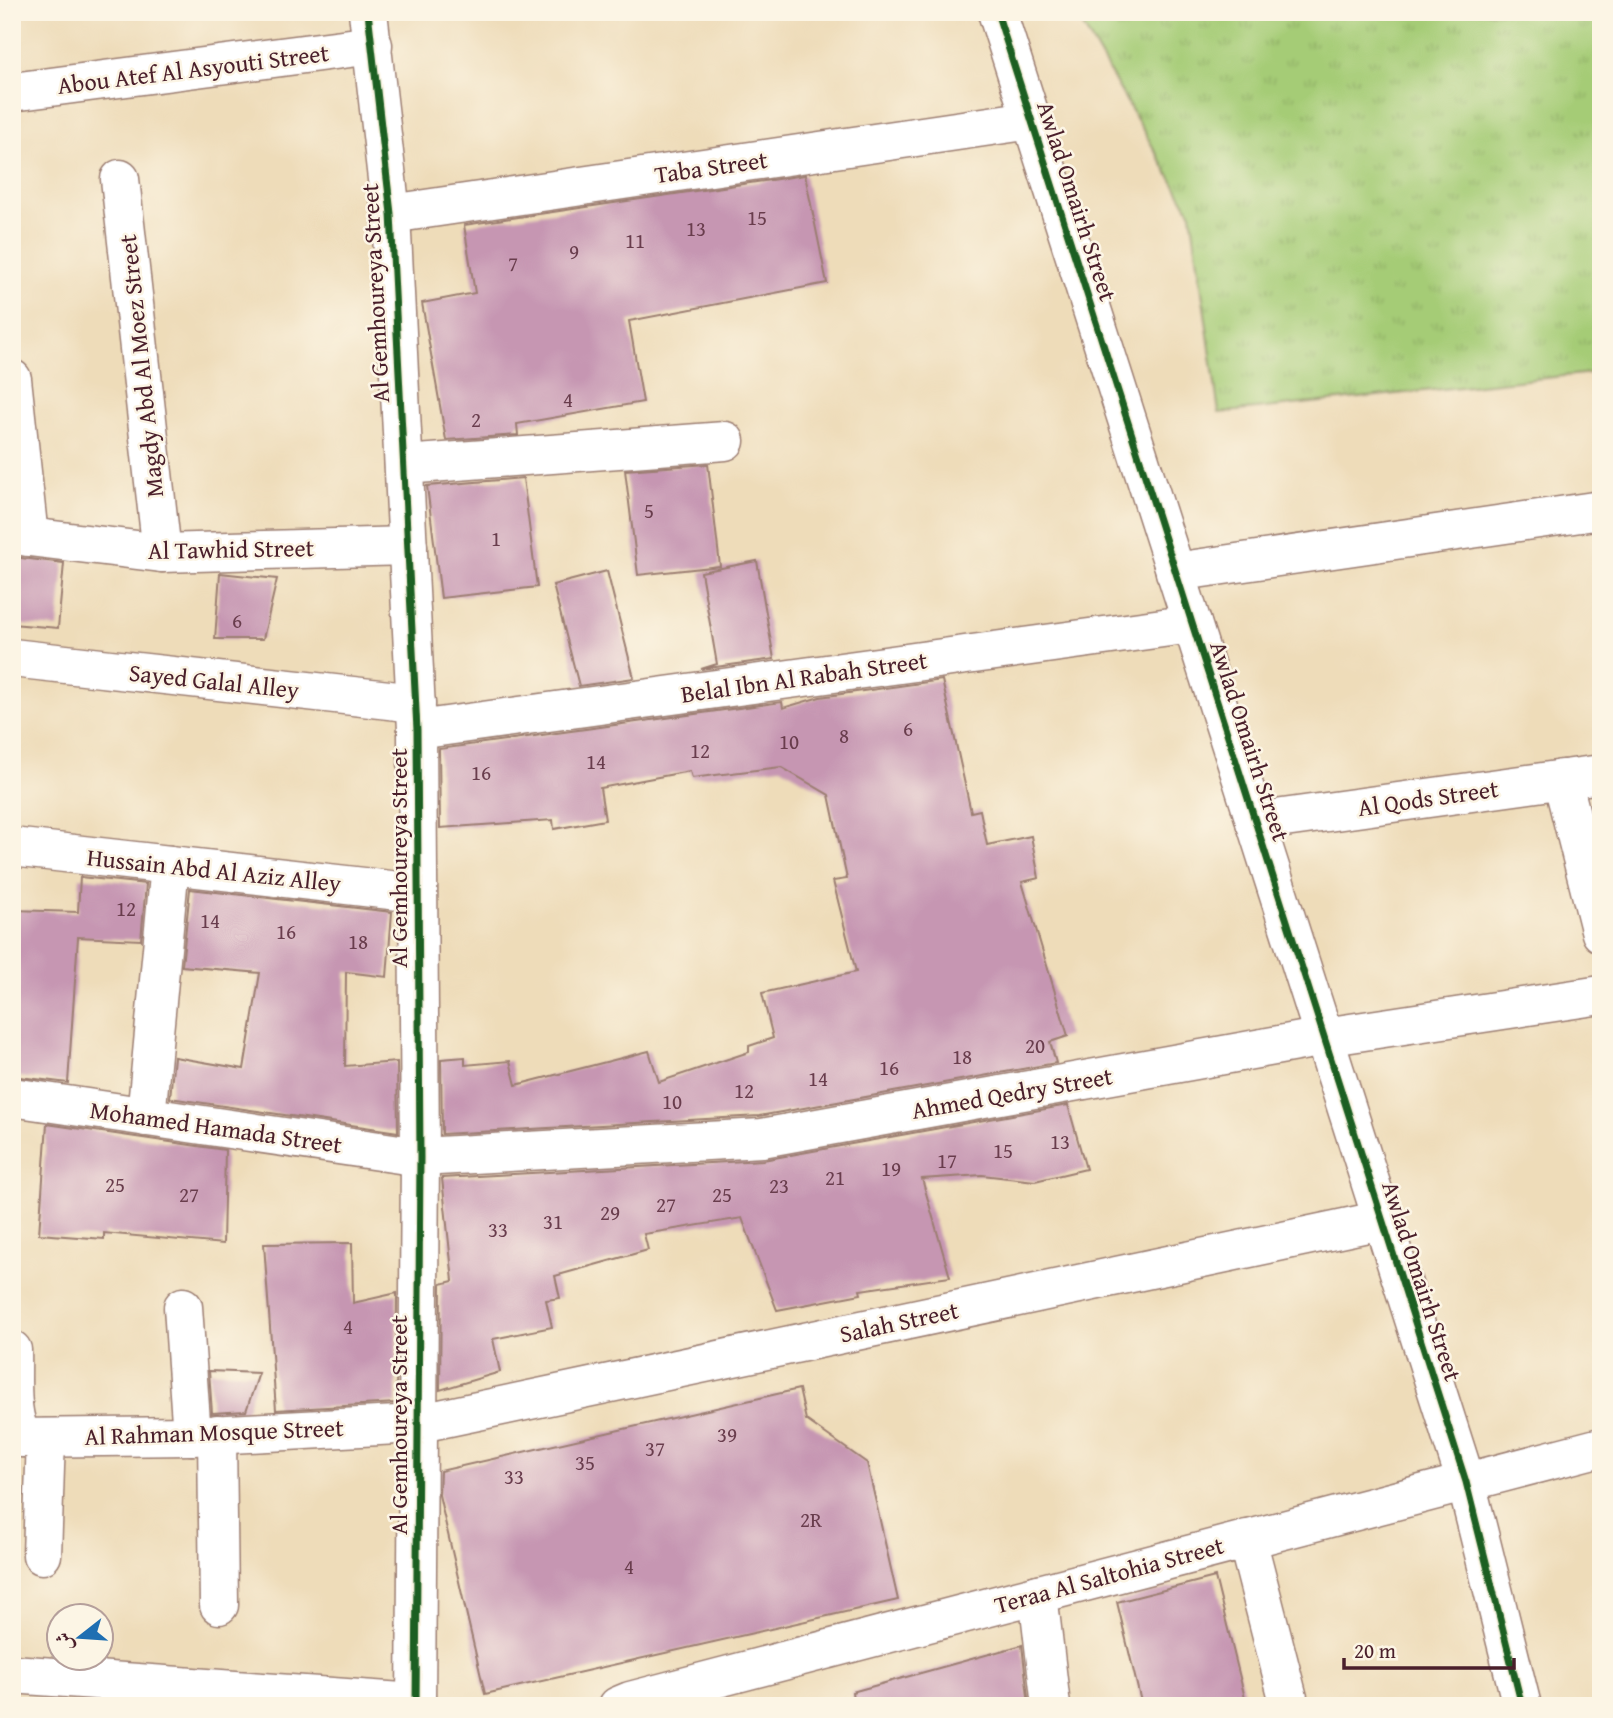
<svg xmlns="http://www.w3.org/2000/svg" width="1613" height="1718" font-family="'Gentium Book Plus',Amiri,serif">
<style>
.grass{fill:url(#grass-tufts);stroke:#787650;stroke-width:2}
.building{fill:#c696b2}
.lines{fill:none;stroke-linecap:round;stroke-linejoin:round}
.minor-casing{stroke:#9c7e72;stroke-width:41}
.minor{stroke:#fff;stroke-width:38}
.cycleway-casing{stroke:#fcf5e5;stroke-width:11}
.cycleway{stroke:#1b5e20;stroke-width:7}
.labels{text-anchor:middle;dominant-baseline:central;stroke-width:5;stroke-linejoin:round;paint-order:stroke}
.number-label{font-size:21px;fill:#693d4d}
.street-label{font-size:24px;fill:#4a1f2b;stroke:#fcf5e5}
</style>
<defs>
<pattern id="grass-tufts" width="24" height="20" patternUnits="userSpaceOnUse" patternTransform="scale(1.75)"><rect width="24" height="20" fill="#a5cc76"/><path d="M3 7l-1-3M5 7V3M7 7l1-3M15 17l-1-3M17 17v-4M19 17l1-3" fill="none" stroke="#90af66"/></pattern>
</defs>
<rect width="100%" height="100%" fill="#fcf5e5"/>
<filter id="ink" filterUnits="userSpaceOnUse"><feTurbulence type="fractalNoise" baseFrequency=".0143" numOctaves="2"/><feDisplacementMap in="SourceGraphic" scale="14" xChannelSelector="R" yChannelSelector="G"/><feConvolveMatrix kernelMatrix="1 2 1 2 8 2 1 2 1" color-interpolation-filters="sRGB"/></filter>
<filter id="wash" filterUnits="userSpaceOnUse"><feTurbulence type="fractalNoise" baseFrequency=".00686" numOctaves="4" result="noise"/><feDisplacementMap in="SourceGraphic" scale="28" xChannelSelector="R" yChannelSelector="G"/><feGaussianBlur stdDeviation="1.57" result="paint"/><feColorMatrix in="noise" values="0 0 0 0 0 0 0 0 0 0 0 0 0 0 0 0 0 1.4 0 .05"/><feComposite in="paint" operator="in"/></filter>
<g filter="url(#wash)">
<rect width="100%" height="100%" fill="#eedcb9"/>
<polygon class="grass" points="1075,12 1601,12 1601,372 1219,413 1191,213"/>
<g id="blocks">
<g class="building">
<polygon points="805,175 827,283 629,321 643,402 517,424 518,435 446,440 422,303 475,293 464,225"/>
<polygon points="708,464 720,566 638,575 625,470"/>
<polygon points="523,478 537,587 441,598 427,486"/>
<polygon points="12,557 64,563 58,628 12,624"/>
<polygon points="757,561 774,659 701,669 717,664 701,572"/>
<polygon points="607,571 634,678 579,686 553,585"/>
<polygon points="220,573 277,579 263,639 215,639"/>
<polygon points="942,680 971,812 980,810 987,845 1031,836 1039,878 1022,882 1068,1036 1050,1042 1056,1063 759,1116 442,1134 441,1059 465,1057 465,1065 510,1061 516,1085 649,1051 659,1082 749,1052 749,1046 773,1038 762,993 856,972 833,881 847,879 829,795 781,767 692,778 690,771 600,788 605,820 554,829 553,820 440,828 439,749 782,702 783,708 820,697"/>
<polygon points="80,877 146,884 141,940 78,937 68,1083 12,1076 12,910 78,912"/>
<polygon points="190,889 392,912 387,977 346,972 345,1066 397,1062 398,1132 170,1098 174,1057 244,1069 260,973 182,966"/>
<polygon points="1068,1105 1086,1169 1035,1181 982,1175 922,1179 950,1277 860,1290 861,1294 777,1310 742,1218 644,1234 648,1250 555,1276 560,1298 546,1300 552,1327 493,1339 500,1372 440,1390 441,1284 453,1281 442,1178 763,1160"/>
<polygon points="47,1124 225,1150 223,1244 104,1233 104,1239 39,1234"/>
<polygon points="352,1243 353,1303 397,1293 396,1403 276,1410 264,1244"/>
<polygon points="209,1371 259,1373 246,1411 212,1413"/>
<polygon points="799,1389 806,1420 867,1463 898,1600 485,1694 439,1495 440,1471"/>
<polygon points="1215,1577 1247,1706 1142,1706 1117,1602"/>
<polygon points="1022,1645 1029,1706 854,1706 852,1692"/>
</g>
</g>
</g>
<g filter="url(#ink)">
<use href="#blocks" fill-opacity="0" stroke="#9c7e72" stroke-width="2"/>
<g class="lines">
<g class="minor-casing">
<g id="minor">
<polyline points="368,12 391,214 417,730 420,1157 416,1706"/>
<polyline points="997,12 1466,1482 1522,1706"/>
<polyline points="12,92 373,45"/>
<polyline points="120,179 162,553"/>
<polyline points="391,214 1031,120"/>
<polyline points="12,379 29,537"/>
<polyline points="404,465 725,441"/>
<polyline points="12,535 162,553 408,546"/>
<polyline points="1175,572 1601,510"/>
<polyline points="12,658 416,703"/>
<polyline points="417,730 1192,624"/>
<polyline points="1562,779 1601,933"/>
<polyline points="1255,822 1601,774"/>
<polyline points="12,847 417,893"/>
<polyline points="12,1097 420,1157 762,1138 1324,1037 1601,995"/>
<polyline points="146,1117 170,865"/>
<polyline points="183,1307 192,1436"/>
<path d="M12 1350C13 1375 8 1419 24 1438"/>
<polyline points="217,1434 219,1605"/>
<polyline points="12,1438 192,1436 416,1424 1382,1220"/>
<polyline points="1247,1539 1290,1706"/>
<polyline points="42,1555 46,1438"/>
<polyline points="1038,1594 1051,1706"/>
<polyline points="12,1674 416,1703"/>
<polyline points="618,1706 630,1701 1601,1447"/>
</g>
</g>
<use href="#minor" class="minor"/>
<g class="cycleway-casing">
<g id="cycleway">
<polyline points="368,12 391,214 417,730 420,1157 416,1706"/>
<polyline points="997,12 1466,1482 1522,1706"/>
</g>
</g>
<use href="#cycleway" class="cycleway"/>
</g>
</g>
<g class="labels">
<g class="number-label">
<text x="757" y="217">15</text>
<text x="696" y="228">13</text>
<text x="635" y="240">11</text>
<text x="574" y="251">9</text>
<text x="513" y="263">7</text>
<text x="568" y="399">4</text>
<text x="476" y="419">2</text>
<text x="649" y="510">5</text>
<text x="496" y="538">1</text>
<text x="237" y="620">6</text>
<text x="908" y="728">6</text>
<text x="844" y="735">8</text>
<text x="789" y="741">10</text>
<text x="700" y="750">12</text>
<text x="596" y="761">14</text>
<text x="481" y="772">16</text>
<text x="126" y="908">12</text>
<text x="210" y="920">14</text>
<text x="286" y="931">16</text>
<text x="358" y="941">18</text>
<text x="1035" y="1045">20</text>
<text x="962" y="1056">18</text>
<text x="889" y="1067">16</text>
<text x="818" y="1078">14</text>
<text x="744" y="1090">12</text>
<text x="672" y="1101">10</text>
<text x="1060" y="1141">13</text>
<text x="1003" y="1150">15</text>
<text x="947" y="1160">17</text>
<text x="891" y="1168">19</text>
<text x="835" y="1177">21</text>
<text x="115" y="1184">25</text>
<text x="779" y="1185">23</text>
<text x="189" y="1194">27</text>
<text x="722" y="1194">25</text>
<text x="666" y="1204">27</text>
<text x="610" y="1212">29</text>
<text x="553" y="1221">31</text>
<text x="498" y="1229">33</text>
<text x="348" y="1326">4</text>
<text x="727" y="1434">39</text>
<text x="655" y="1448">37</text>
<text x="585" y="1462">35</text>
<text x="514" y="1476">33</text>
<text x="811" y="1519">2R</text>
<text x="629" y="1566">4</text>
</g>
<g class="street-label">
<text transform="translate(193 69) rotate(-7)">Abou Atef Al Asyouti Street</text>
<text transform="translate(711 167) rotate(-8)">Taba Street</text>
<text transform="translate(1077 201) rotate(72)">Awlad Omairh Street</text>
<text transform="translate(375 293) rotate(-93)">Al Gemhoureya Street</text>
<text transform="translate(141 366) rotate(-96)">Magdy Abd Al Moez Street</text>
<text transform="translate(231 549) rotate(-1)">Al Tawhid Street</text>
<text transform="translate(804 677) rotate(-8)">Belal Ibn Al Rabah Street</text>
<text transform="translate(214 681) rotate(6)">Sayed Galal Alley</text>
<text transform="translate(1250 741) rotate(72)">Awlad Omairh Street</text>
<text transform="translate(1428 798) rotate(-8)">Al Qods Street</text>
<text transform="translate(398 858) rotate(-90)">Al Gemhoureya Street</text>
<text transform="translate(214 870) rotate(6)">Hussain Abd Al Aziz Alley</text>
<text transform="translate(1012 1093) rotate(-10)">Ahmed Qedry Street</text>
<text transform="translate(216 1127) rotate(8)">Mohamed Hamada Street</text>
<text transform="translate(1422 1281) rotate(72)">Awlad Omairh Street</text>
<text transform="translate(899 1322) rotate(-12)">Salah Street</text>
<text transform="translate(398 1425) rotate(-90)">Al Gemhoureya Street</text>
<text transform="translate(214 1432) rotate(-2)">Al Rahman Mosque Street</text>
<text transform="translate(1109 1575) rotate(-15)">Teraa Al Saltohia Street</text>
</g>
</g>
<rect width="1613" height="1718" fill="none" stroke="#fcf5e5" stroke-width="42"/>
<g transform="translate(80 1637) rotate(253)"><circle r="33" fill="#fcf5e5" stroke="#b59f9b" stroke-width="2"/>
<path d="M0-5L12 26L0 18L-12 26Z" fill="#1f6fb2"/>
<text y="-10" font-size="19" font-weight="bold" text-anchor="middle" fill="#4a1f2b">ش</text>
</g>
<path d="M1344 1658v10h170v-10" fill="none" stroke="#4a1f2b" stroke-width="3.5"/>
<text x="1354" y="1658" font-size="21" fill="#4a1f2b" stroke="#fcf5e5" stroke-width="5" paint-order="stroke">20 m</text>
</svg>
